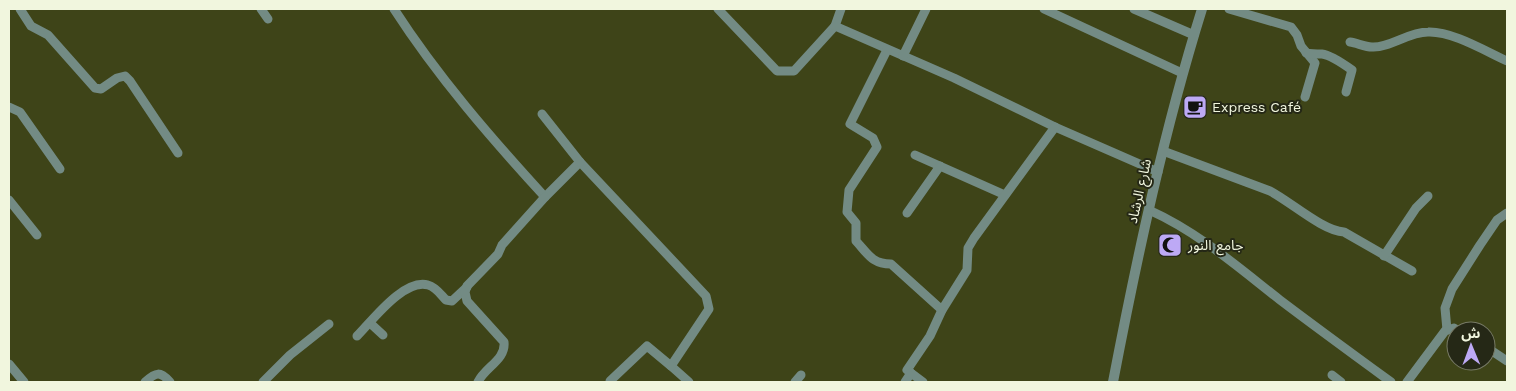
<svg xmlns="http://www.w3.org/2000/svg" width="1516" height="391" font-family="'Work Sans','Noto Sans Arabic',sans-serif">
<style>
.lines{fill:none;stroke-linecap:round;stroke-linejoin:round}
.minor{stroke:#738b84;stroke-width:9}
.tertiary{stroke:#738b84;stroke-width:10}
.labels{text-anchor:middle;dominant-baseline:central;stroke-width:4;stroke-linejoin:round;paint-order:stroke}
.poi-label{font-size:14px;fill:#f1f6de;stroke:#252816;text-anchor:start}
.street-label{font-size:14px;fill:#f1f6de;stroke:#252816}
</style>
<rect width="100%" height="100%" fill="#3e4418"/>
<g class="lines">
<g class="minor">
<polyline points="20,9 31,26 48,35 95,88 101,89 117,78 125,76 130,81 178,153"/>
<polyline points="261,9 268,19"/>
<path d="M394 9C438 77 491 138 545 197L580 162 706 296 709 309 671 366 689 382"/>
<polyline points="718,9 777,71 794,71 835,26"/>
<polyline points="841,9 835,26 954,78 1055,127 1158,172"/>
<polyline points="1044,9 1182,73"/>
<polyline points="1134,9 1194,35"/>
<polyline points="1229,9 1291,27 1297,35 1301,46 1315,63 1305,97"/>
<path d="M1350 42C1357 43 1365 47 1372 47 1390 48 1408 32 1428 32 1452 31 1485 51 1507 61"/>
<path d="M887 50 850 124 873 138 877 147 849 190 847 212 856 223V241C868 254 872 264 891 264L942 310"/>
<path d="M1306 53C1312 54 1316 54 1322 54 1331 55 1345 65 1352 70L1346 92"/>
<polyline points="903,56 926,9"/>
<polyline points="9,107 20,112 60,169"/>
<polyline points="542,114 580,162"/>
<path d="M1163 151 1270 191C1291 202 1323 231 1344 232L1412 271"/>
<polyline points="915,155 1005,195"/>
<polyline points="9,200 37,235"/>
<path d="M1149 210C1198 232 1238 267 1280 300 1317 328 1354 355 1391 382"/>
<polyline points="907,213 940,166"/>
<polyline points="1384,256 1416,208 1428,196"/>
<polyline points="370,323 383,335"/>
<polyline points="1447,330 1445,308 1452,289 1480,245 1497,220 1507,213"/>
<path d="M357 336C372 321 404 278 428 285 436 287 441 295 446 300L452 301 467 287"/>
<polyline points="1486,347 1507,361"/>
<polyline points="9,364 24,382"/>
<polyline points="911,373 907,370 930,336 942,310 967,270 968,248 974,238 1055,127"/>
<polyline points="1332,375 1341,382"/>
<polyline points="610,381 647,346 671,366"/>
<path d="M145 382C156 372 160 371 170 382"/>
<polyline points="263,382 290,355 329,324"/>
<path d="M478 382C485 367 506 360 504 342L467 301 465 292 467 286 498 254 502 245 545 197"/>
<polyline points="795,382 801,375"/>
<polyline points="905,382 911,373 923,382"/>
<polyline points="1407,382 1445,331 1454,328 1459,331"/>
</g>
<path class="tertiary" d="M1113 382C1137 257 1164 131 1202 9"/>
</g>
<defs>
<g id="cafe-square" transform="scale(1.25)"><rect x="-9" y="-9" width="18" height="18" rx="4" fill="#bda9f5" stroke="#252816"/><path d="M-5.5-4.5H6V0H3Q3 3.5 0 3.5H-2.5Q-5.5 3.5-5.5 0ZM3-3.2v2h1.7v-2ZM-6 4.5H4V6H-6Z" fill="#111"/></g>
<g id="mosque-square" transform="scale(1.25)"><rect x="-9" y="-9" width="18" height="18" rx="4" fill="#bda9f5" stroke="#252816"/><path d="M3.5-4.9A6 6 0 1 0 3.5 4.9A5 5 0 1 1 3.5-4.9Z" fill="#111"/></g>
</defs>
<g fill-rule="evenodd">
<use href="#cafe-square" x="1195" y="107"/>
<use href="#mosque-square" x="1170" y="245"/>
</g>
<g class="labels">
<g class="poi-label">
<text x="1212" y="107">Express Café</text>
<text x="1188" y="245">جامع النور</text>
</g>
<g class="street-label">
<text transform="translate(1139 191) rotate(-77)">شارع الرشاد</text>
</g>
</g>
<rect width="1516" height="391" fill="none" stroke="#f1f6de" stroke-width="20"/>
<g transform="translate(1471 346) rotate(359)"><circle r="24" fill="#252816" stroke="#777a66"/>
<path d="M0-4L9 19L0 12L-9 19Z" fill="#bda9f5"/>
<text y="-8" font-size="14" font-weight="bold" text-anchor="middle" fill="#f1f6de">ش</text>
</g>
</svg>
